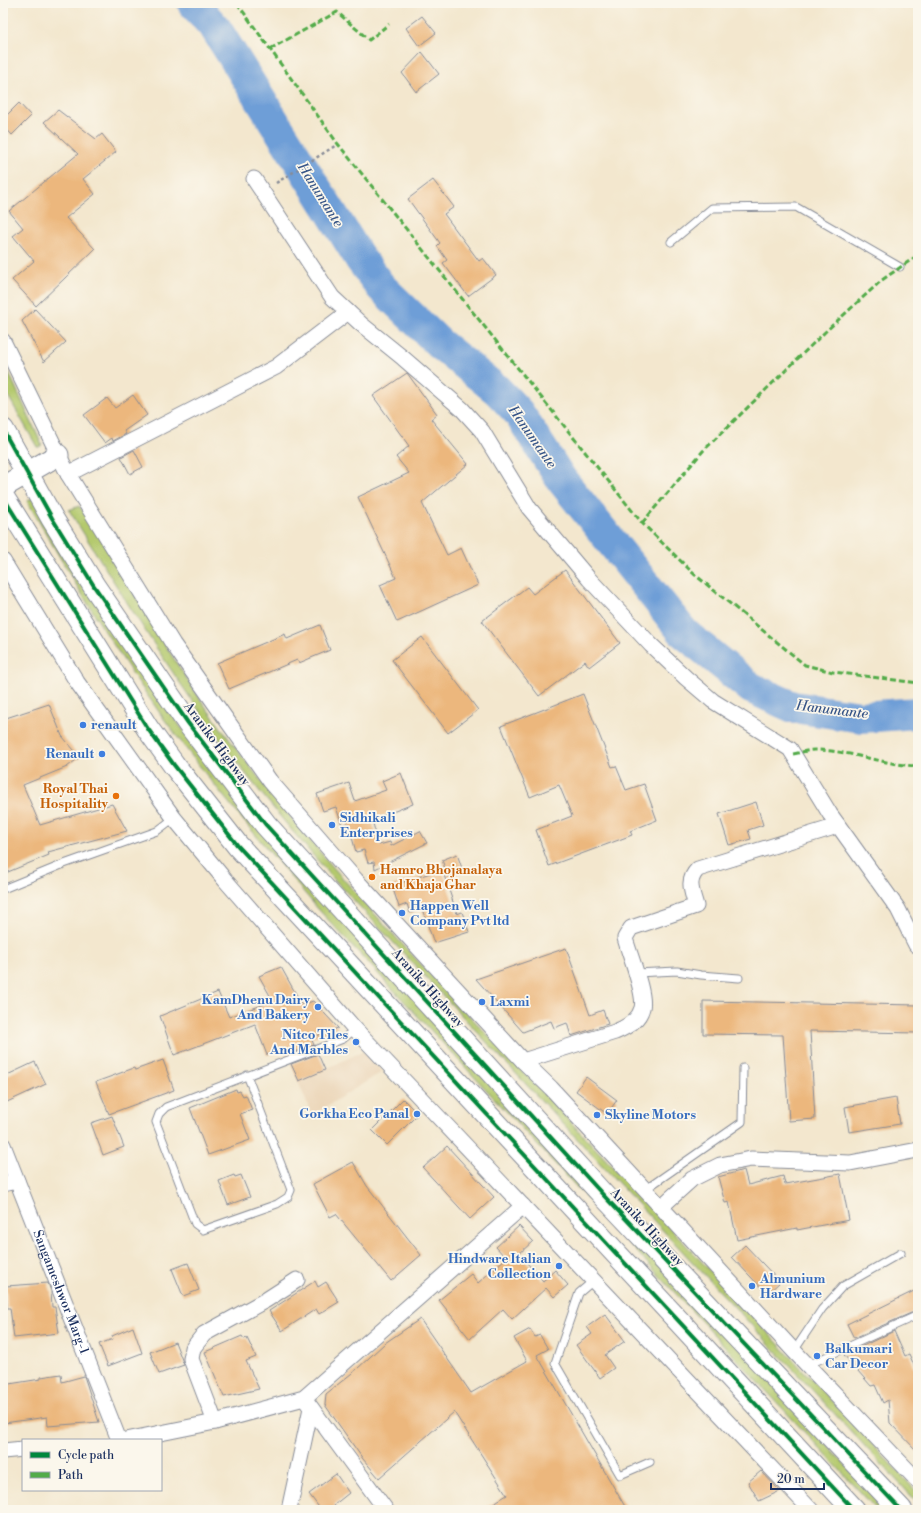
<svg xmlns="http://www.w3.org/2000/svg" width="921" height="1513" font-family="'Libre Bodoni',serif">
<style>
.built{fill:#ecd7ba}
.green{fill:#b4c96d;stroke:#687c66}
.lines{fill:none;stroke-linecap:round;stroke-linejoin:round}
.river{stroke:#6e9ed7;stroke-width:32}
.building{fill:#ecb77d}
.service-casing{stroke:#878b96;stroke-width:9}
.minor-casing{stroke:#878b96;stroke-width:17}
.secondary-casing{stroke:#878b96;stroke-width:23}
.trunk-casing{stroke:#878b96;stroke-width:24}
.path{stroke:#878b96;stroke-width:2.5;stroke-dasharray:3 3;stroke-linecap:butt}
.service{stroke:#fff;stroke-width:7}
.minor{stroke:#fff;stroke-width:15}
.secondary{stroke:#fff;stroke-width:21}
.trunk{stroke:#fff;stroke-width:22}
.quiet{stroke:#52ab49;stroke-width:3;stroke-dasharray:6 3;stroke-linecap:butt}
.cycleway-casing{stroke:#fbf7ec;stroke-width:6}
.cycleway{stroke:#00873e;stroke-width:4}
.shop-dot{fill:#3f7fe0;stroke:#fbf7ec;stroke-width:1.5}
.food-dot{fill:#e8710a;stroke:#fbf7ec;stroke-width:1.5}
.labels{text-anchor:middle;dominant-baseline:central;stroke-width:3.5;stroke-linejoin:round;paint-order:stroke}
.shop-label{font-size:13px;font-weight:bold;fill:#366cbe;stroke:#fbf7ec;text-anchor:start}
.street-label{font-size:13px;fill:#1b2f5e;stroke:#fbf7ec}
.food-label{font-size:13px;font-weight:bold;fill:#c56008;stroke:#fbf7ec;text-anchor:end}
.water-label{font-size:14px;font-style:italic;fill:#385688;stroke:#fbf7ec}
</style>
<rect width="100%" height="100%" fill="#fbf7ec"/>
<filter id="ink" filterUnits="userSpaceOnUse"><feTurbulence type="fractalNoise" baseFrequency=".025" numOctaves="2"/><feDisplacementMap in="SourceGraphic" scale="8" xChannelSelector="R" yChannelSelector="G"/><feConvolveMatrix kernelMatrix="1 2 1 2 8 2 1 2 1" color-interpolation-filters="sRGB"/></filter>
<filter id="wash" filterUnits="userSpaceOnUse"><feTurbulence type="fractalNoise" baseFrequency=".012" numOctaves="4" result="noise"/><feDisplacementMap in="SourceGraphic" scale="16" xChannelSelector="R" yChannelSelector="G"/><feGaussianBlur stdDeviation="0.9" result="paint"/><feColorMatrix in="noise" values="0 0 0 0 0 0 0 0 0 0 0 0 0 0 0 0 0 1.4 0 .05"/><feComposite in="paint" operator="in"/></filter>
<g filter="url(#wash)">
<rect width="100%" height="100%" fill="#f3e7ce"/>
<polygon class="built" points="363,1051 382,1072 312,1115 292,1067 320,1055 326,1069"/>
<g class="green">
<polygon points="3,360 42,445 39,447 37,447 3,387"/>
<path d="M32 498 180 726 886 1510H877L319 910C258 838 196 767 143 689 101 628 64 565 27 501Z"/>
<path d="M79 506 87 516C126 578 161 642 203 703 303 845 427 971 547 1097 671 1228 794 1361 918 1493V1503L332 877C284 822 237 766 196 706 151 642 110 576 69 510Z"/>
</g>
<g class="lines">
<polyline class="river" points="193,3 216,29 361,260 381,287 440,344 497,390 518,412 561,479 684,633 751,688 793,707 861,717 918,713"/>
</g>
<g id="blocks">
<g class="building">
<polygon points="422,16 436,33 419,46 406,28"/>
<polygon points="422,52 439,74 416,92 402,73"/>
<polygon points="19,103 31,116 12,135 3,125 3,119"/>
<polygon points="58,110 96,139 102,134 116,152 83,179 95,194 66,218 95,249 36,306 12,280 34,261 13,236 23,228 9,211 78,154 44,122"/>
<polygon points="433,180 454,207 444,214 479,261 483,258 496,275 468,296 443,263 447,260 437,246 440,243 408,199"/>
<polygon points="35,309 66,342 44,362 22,321"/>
<polygon points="407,373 437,414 431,419 468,464 422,503 447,555 461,548 478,585 397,622 380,585 396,578 358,497 409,473 396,457 409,446 373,396"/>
<polygon points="133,395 147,415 124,431 126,434 113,441 112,438 105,443 84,415 107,398 115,408"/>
<polygon points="134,450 143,467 130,474 121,457"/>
<polygon points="565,570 620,643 589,667 585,661 539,696 482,621 527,587 533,594"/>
<polygon points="320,625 330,650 299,663 297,660 229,689 217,663 285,634 287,639"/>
<polygon points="422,637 478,710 448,733 392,660"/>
<polygon points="583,694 612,767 616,766 626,790 644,784 657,820 630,831 632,835 549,866 536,830 572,816 559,785 530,797 501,726"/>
<polygon points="49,704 62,736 80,757 67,767 23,785 40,825 112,804 127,831 48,852 49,855 3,874 3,719"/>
<polygon points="401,773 413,804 372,820 379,845 390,842 391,846 420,831 427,843 375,869 374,862 368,863 364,850 356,852 348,823 342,825 336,807 323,811 317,794 349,783 355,801 386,790 382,781"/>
<polygon points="756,802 763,825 748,830 751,839 729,845 719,814"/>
<polygon points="457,854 463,871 448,877 442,860"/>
<polygon points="442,869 457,914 462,912 469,932 434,943 422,909 410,913 407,904 399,907 392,886"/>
<polygon points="566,948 590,1015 603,1010 608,1024 571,1036 567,1023 554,1028 551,1021 523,1032 476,979"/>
<polygon points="281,967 302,1005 313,1001 338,1028 311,1038 314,1045 287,1055 284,1048 267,1055 255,1024 174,1055 160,1016 218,992 229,1017 273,1001 259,976"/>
<polygon points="703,1001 918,1005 918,1033 810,1031 815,1119 789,1121 783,1035 703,1034"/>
<polygon points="318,1054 325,1070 299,1081 291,1064"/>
<polygon points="163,1060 174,1090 109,1114 96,1082 134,1068 135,1070"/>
<polygon points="35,1062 46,1084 7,1102 3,1093 3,1077"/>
<polygon points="586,1077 617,1100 607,1114 576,1091"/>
<polygon points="236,1089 237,1092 240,1091 243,1096 246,1095 252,1110 240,1114 250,1140 208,1155 190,1108"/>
<polygon points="896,1098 900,1124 849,1132 845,1107"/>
<polygon points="403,1099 418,1114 387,1145 372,1130"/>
<polygon points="112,1116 124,1147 103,1155 91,1123"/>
<polygon points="447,1146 494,1197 470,1219 423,1168"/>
<polygon points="353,1162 367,1186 421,1255 391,1281 336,1214 330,1217 313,1184"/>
<polygon points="744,1170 748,1185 783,1176 785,1184 840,1174 849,1220 797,1230 797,1228 737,1240 729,1202 725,1203 718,1177"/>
<polygon points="234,1175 235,1177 241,1175 250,1197 228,1205 219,1181"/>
<polygon points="519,1226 533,1241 519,1254 543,1281 555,1270 568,1285 554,1297 546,1288 512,1319 503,1309 470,1339 439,1300 471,1274 478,1283 506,1258 496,1247"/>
<polygon points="745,1245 780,1282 767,1294 732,1257"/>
<polygon points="188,1263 199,1290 183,1296 172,1269"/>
<polygon points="315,1281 318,1287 326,1282 339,1302 319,1314 316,1309 282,1331 269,1311"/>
<polygon points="48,1283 51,1291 52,1307 55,1307 59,1333 14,1338 10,1308 7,1308 6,1286"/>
<polygon points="918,1289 918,1310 854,1338 847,1324"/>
<polygon points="605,1314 625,1341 605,1355 614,1368 600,1378 576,1345 592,1334 587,1327"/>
<polygon points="420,1319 471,1393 527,1361 514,1338 530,1329 535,1337 540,1335 548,1349 537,1355 627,1510 482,1510 507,1495 454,1412 379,1478 363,1459 325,1405 326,1394 357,1369 385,1343"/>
<polygon points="133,1327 142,1353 108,1366 99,1344 113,1339 112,1336"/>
<polygon points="894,1331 905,1356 909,1354 918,1374 918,1452 890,1423 888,1400 883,1403 875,1385 871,1386 844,1355"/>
<polygon points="242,1336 244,1339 247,1338 256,1357 246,1361 259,1389 224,1397 205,1352"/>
<polygon points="175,1342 184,1365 159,1374 150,1352"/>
<polygon points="61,1374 62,1382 84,1376 99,1422 48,1426 47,1417 4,1423 3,1385 41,1379 41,1377"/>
<polygon points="761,1471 780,1491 759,1501 748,1482"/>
<polygon points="336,1474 349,1493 334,1505 338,1510 321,1510 309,1494"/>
</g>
</g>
</g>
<g filter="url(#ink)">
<use href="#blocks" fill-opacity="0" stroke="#878b96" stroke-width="1"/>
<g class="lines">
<g class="service-casing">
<g id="service">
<polyline points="671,242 712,208 796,207 900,267"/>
<polyline points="3,889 64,864 157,831 174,818"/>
<polyline points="636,973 677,971 701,975 739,978"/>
<polyline points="247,1075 291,1190 288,1197 277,1204 203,1230 195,1224 156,1122 159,1114 166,1107 343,1039 355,1029"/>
<polyline points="646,1189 742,1122 743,1068"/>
<polyline points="593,1281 579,1293 555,1363 620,1475 650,1462"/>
<polyline points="794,1351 822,1309 843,1286 901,1253"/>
<polyline points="808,1365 918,1315"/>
</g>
</g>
<g class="minor-casing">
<g id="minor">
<polyline points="254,179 332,297 361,324 403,358 462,409 482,431 529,508 589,579 651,645 686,678 713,701 790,749 830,814 898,909 916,945"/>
<polyline points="3,341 68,474 173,644 216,705 270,781 356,880 523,1061 551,1088 794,1351 918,1481"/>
<polyline points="68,474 276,367 348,312"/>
<polyline points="3,561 77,682 174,818 225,880 355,1029 811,1510"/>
<path d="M523 1061 615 1032C625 1028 639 1020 642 1008 646 994 629 954 625 938L631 928 696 906C692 891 686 881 698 869L831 828 837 824"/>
<path id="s1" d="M3 1145 119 1440"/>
<polyline points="3,1184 17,1181"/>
<polyline points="661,1207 692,1179 720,1165 751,1159 850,1163 918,1150"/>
<polyline points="304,1398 386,1510"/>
<polyline points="215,1422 191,1359 193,1348 204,1334 266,1300 297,1280"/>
<polyline points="126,1440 215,1422 304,1398 523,1206"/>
<polyline points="3,1451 23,1449"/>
<polyline points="289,1510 311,1408"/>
</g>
</g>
<g class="secondary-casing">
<polyline id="secondary" points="3,487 58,455"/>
</g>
<g class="trunk-casing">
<g id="trunk">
<polyline points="3,430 52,518 94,586 188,723 266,825 606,1198 901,1510"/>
<polyline points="3,497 148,729 174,765 238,846 854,1510"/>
</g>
</g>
<polyline class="path" points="276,183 338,144"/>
<use href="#service" class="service"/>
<use href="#minor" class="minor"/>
<use href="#secondary" class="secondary"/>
<use href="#trunk" class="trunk"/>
<g class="quiet">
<polyline points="237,3 338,144 642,523 694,574 805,665 833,672 918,683"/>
<polyline points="270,49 337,12 369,40 389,24"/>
<polyline points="642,523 703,451 825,332 882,280 918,255"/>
<path d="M793 754C800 753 807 750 814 750 850 750 883 765 918 766"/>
</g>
<g class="cycleway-casing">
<g id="cycleway">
<polyline points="3,430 52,518 94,586 188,723 266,825 606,1198 901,1510"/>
<polyline points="3,497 148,729 174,765 238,846 854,1510"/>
</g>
</g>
<use href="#cycleway" class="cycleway"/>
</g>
</g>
<g class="shop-dot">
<circle cx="83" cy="725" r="4"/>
<circle cx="102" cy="754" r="4"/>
<circle cx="332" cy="825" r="4"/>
<circle cx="402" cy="913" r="4"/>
<circle cx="482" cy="1002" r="4"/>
<circle cx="318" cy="1007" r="4"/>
<circle cx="356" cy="1042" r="4"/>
<circle cx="417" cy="1114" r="4"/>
<circle cx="597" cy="1115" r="4"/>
<circle cx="559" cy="1266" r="4"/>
<circle cx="752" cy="1286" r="4"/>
<circle cx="817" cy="1356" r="4"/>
</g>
<g class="food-dot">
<circle cx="116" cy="796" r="4"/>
<circle cx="372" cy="877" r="4"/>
</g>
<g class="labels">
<g class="shop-label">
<text x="91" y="725">renault</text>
<text x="94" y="754" text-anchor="end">Renault</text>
<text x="340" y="818">Sidhikali<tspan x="340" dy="15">Enterprises</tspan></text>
<text x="410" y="906">Happen Well<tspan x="410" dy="15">Company Pvt ltd</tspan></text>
<text x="310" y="1000" text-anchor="end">KamDhenu Dairy<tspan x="310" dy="15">And Bakery</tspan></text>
<text x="490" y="1002">Laxmi</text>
<text x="348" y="1035" text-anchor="end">Nitco Tiles<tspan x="348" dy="15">And Marbles</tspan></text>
<text x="409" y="1114" text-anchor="end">Gorkha Eco Panal</text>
<text x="605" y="1115">Skyline Motors</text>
<text x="551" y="1259" text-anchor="end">Hindware Italian<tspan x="551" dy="15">Collection</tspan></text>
<text x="760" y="1279">Almunium<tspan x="760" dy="15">Hardware</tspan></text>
<text x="825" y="1349">Balkumari<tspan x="825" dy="15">Car Decor</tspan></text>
</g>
<g class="street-label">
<text transform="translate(217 744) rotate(53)">Araniko Highway</text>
<text transform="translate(428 988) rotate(48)">Araniko Highway</text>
<text transform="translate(647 1227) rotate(47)">Araniko Highway</text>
<text stroke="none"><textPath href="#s1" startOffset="158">Sangameshwor Marg-1</textPath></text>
</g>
<g class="food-label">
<text x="108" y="789">Royal Thai<tspan x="108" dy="15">Hospitality</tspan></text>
<text x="380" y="870" text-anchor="start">Hamro Bhojanalaya<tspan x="380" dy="15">and Khaja Ghar</tspan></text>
</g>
<g class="water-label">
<text transform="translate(320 195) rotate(58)">Hanumante</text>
<text transform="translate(532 437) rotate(55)">Hanumante</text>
<text transform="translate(832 710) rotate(7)">Hanumante</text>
</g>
</g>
<rect width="921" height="1513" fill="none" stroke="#fbf7ec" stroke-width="16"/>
<rect x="22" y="1439" width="140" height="52" fill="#fbf7ec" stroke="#a1a7b3"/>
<rect x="30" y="1452" width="20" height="6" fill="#00873e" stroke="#a1a7b3"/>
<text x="58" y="1459" font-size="12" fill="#1b2f5e">Cycle path</text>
<rect x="30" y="1472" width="20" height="6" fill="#52ab49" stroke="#a1a7b3"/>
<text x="58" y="1479" font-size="12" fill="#1b2f5e">Path</text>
<path d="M771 1483v6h53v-6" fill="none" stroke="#1b2f5e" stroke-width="2"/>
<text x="777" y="1483" font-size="12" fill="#1b2f5e" stroke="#fbf7ec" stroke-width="3" paint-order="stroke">20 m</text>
</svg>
